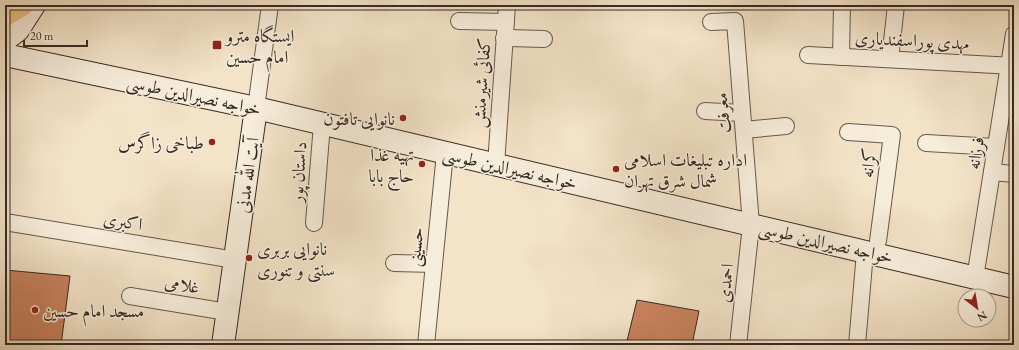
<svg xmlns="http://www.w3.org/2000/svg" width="1019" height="350" font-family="'EB Garamond',Amiri,serif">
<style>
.building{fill:#c8825d;stroke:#372a23}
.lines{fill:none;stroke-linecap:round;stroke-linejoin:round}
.minor-casing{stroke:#66584c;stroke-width:18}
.secondary-casing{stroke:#372a23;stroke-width:24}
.primary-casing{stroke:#372a23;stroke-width:24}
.minor{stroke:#f7eddb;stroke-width:16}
.secondary{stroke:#f7eddb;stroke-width:22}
.primary{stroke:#eac284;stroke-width:22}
.poi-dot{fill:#8f2418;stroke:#f7eddb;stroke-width:1.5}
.labels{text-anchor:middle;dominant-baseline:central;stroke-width:3;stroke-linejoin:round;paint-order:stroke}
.poi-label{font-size:18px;fill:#372a23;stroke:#f7eddb;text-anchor:start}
.street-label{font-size:18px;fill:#372a23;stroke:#f7eddb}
</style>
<rect width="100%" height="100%" fill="#f3e3c8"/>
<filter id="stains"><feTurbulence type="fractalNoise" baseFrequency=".005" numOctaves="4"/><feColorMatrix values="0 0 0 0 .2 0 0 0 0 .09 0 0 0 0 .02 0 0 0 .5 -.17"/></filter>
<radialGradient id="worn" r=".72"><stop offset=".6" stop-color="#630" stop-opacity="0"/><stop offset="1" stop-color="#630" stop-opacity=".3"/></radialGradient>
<g class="building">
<polygon points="5,270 70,276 61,345 5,345"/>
<polygon points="637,300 699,311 692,345 626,345"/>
</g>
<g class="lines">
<g class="minor-casing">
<g id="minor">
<polyline points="459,21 506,22"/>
<polyline points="711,22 735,21 751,225 738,345"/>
<polyline points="504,38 544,39"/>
<polyline points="808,55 1014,66"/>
<polyline points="841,57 842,5"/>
<polyline points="890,59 896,5"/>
<polyline points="256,108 270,5"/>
<polyline points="705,111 742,113"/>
<polyline points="744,130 786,126"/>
<polyline points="848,132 892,135 878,241"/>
<polyline points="926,143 996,147"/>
<polyline points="496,165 507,5"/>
<polyline points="992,172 1014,174"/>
<polyline points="5,222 235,260"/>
<polyline points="314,223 322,124"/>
<polyline points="394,263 434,264"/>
<polyline points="975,278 1014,34"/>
<polyline points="130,296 227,312"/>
<polyline points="426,345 445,153"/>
<polyline points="857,345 865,252"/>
</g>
</g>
<g class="secondary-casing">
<g id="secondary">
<polyline points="5,40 18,30 34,5"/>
<polyline points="5,55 256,108 1014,287"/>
<polyline points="223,345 256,108"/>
</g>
</g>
<g class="primary-casing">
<polyline id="primary" points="5,15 22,5"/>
</g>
<use href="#minor" class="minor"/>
<use href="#secondary" class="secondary"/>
<use href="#primary" class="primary"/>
</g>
<g class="poi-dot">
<rect x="212" y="40" width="10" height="10" rx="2"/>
<circle cx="403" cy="118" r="4"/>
<circle cx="212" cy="142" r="4"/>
<circle cx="422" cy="164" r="4"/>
<circle cx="616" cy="169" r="4"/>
<circle cx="249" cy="258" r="4"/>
<circle cx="35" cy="310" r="4"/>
</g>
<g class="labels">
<g class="poi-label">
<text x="226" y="35">ایستگاه مترو<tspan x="226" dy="21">امام حسین</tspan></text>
<text x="395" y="118" text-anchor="end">نانوایی تافتون</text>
<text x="204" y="142" text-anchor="end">طباخی زاگرس</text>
<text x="414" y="154" text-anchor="end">تهیه غذا<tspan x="414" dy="21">حاج بابا</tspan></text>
<text x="624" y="159">اداره تبلیغات اسلامی<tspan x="624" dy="21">شمال شرق تهران</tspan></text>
<text x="257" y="248">نانوایی بربری<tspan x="257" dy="21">سنتی و تنوری</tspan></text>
<text x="43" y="310">مسجد امام حسین</text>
</g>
<g class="street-label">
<text transform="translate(912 40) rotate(3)">مهدی پوراسفندیاری</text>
<text transform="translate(481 83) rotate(-86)">کفائی شیرمنش</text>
<text transform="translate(194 95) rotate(12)">خواجه نصیرالدین طوسی</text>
<text transform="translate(722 113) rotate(-95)">معرفت</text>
<text transform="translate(975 153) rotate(-81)">فرزانه</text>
<text transform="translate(868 163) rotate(-82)">کرانه</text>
<text transform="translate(510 168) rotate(13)">خواجه نصیرالدین طوسی</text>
<text transform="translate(298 172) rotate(-86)">داستان پور</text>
<text transform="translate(247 175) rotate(-82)">آیت الله مدنی</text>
<text transform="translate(123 221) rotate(9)">اکبری</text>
<text transform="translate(826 242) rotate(13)">خواجه نصیرالدین طوسی</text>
<text transform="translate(415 247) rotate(-84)">حسینی</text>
<text transform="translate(725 283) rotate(-84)">احمدی</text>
<text transform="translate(182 284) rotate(10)">غلامی</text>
</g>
</g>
<rect width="1019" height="350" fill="none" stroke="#f3e3c8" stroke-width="20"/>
<rect x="6" y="6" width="1007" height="338" fill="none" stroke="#372a23" stroke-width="2"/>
<rect x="10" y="10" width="999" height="330" fill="none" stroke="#372a23"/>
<g transform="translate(977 308) rotate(149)"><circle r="19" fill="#f7eddb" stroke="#aa9f91"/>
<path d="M0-3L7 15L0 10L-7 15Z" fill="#8f2418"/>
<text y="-6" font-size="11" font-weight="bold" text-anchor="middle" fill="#372a23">N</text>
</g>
<path d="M24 40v6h63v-6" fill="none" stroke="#372a23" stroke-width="2"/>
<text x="30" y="40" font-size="12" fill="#372a23" stroke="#f7eddb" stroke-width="3" paint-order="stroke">20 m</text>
<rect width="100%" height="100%" filter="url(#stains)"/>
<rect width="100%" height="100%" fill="url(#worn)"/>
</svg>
